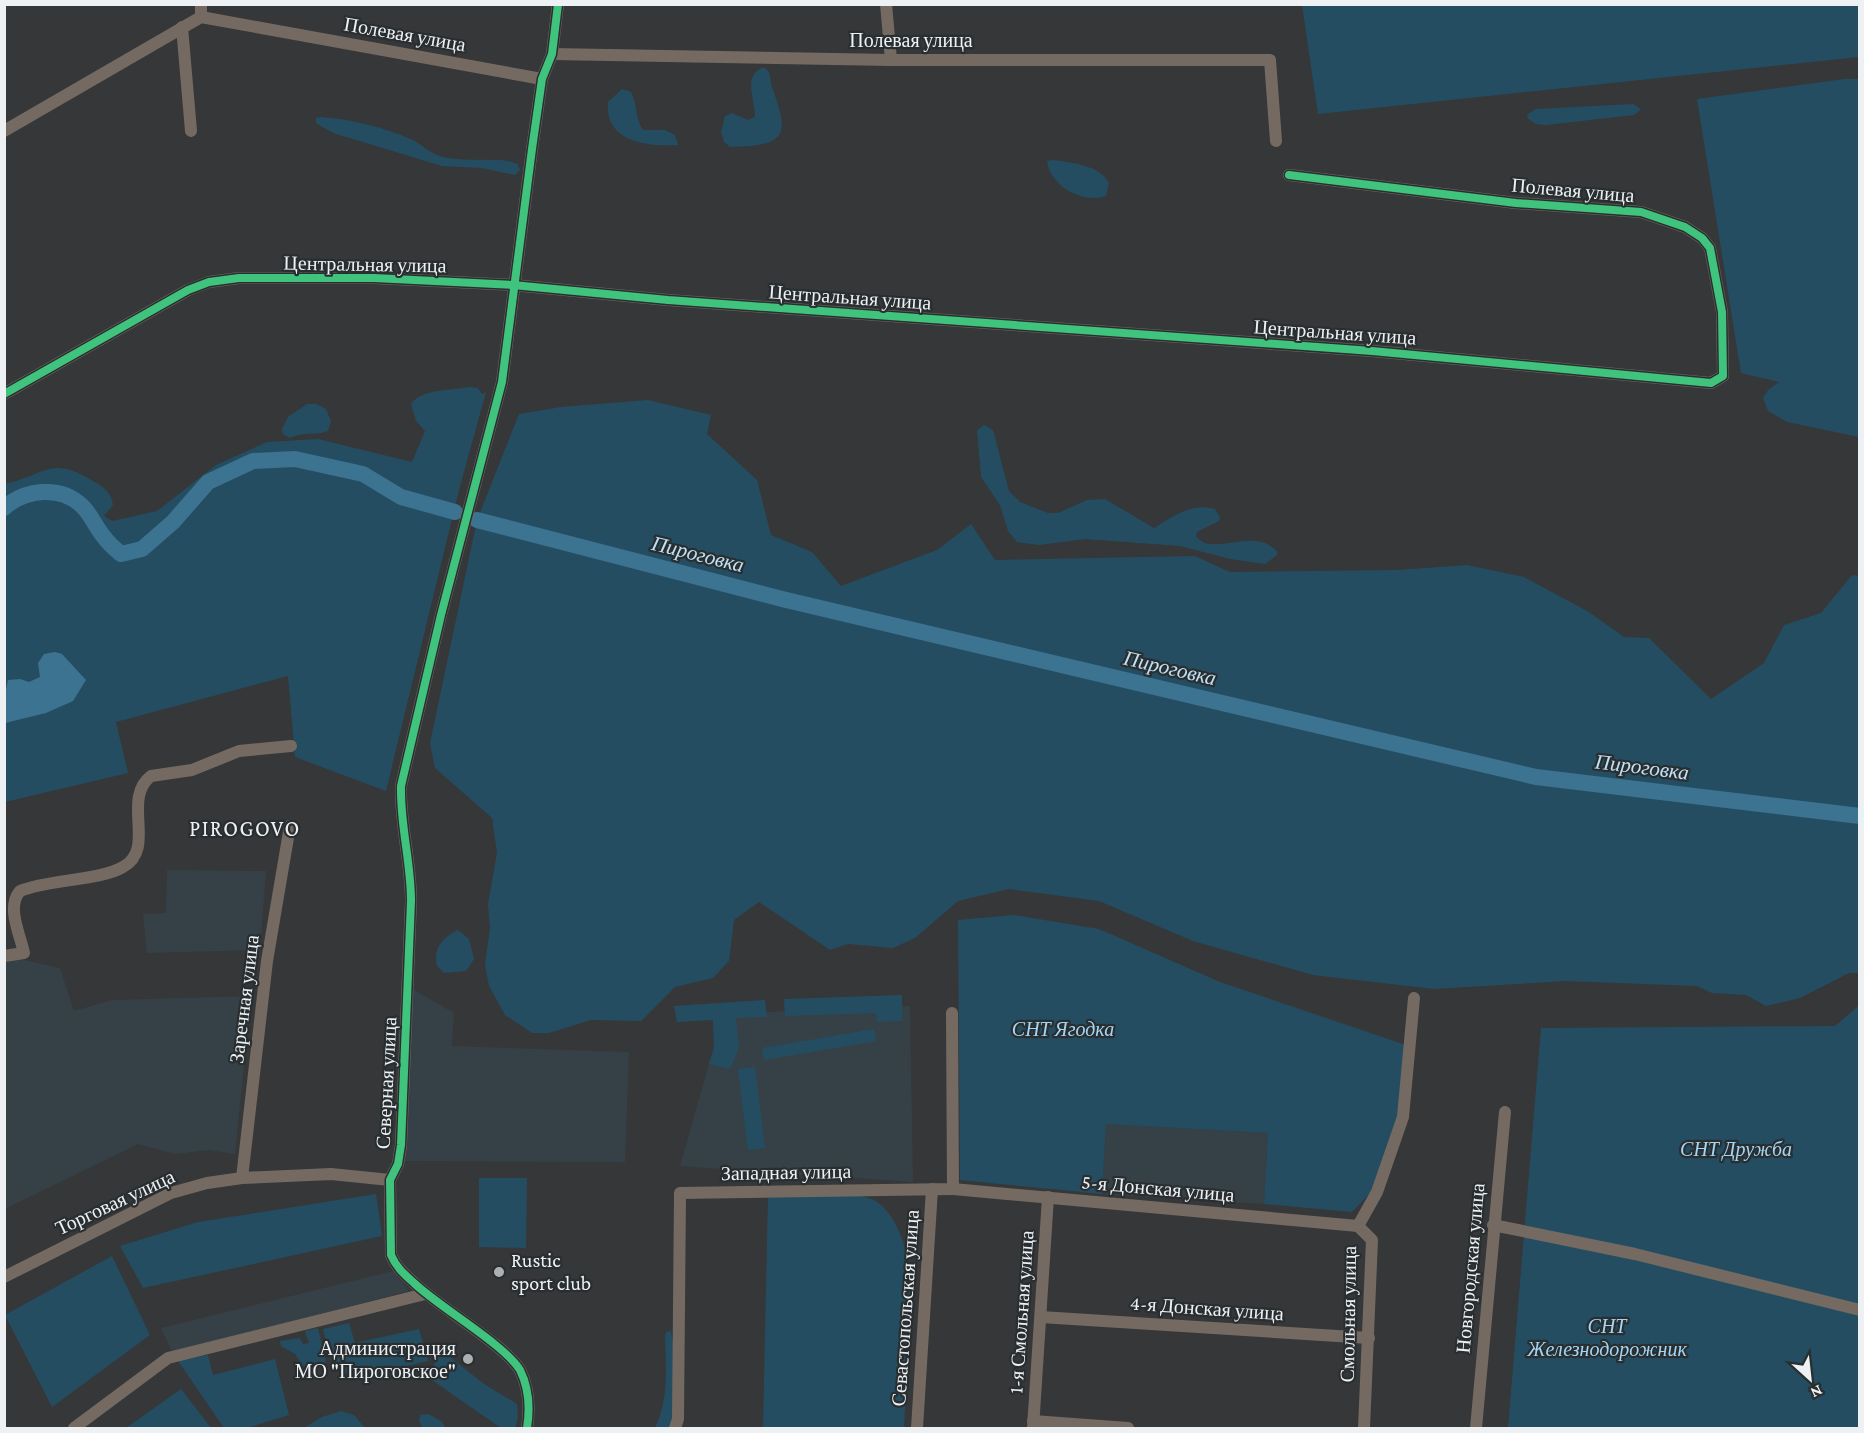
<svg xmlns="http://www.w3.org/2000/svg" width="1864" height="1433" font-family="'Crimson Pro',serif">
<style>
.built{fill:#364147}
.green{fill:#254d62}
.water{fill:#3b7391}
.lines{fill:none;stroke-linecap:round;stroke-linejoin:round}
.river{stroke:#3b7391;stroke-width:16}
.minor{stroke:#746a61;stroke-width:12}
.cycleway-casing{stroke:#292e31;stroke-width:11}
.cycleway{stroke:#40c37c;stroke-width:8}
.poi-dot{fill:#adb0b3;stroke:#292e31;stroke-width:2}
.labels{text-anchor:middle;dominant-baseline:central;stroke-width:4.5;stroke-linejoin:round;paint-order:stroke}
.street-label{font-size:20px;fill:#eef1f4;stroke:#292e31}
.park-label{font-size:20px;font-style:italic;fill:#a4d6f4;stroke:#292e31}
.poi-label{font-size:20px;fill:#eef1f4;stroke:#292e31;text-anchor:start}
.water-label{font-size:21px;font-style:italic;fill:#c0e1f5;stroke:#292e31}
.quarter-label{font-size:22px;letter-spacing:1.5px;fill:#eef1f4;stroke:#292e31}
</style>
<rect width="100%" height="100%" fill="#353739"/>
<g class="built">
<polygon points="167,870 266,871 260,950 147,953 143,914 166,913"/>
<polygon points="15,958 60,968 74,1011 112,1000 251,996 235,1154 209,1150 175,1154 138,1144 5,1209 5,962"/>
<polygon points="409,987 454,1013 452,1046 629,1052 625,1162 398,1161"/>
<polygon points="910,1006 913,1182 680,1166 723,1014"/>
<polygon points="1106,1124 1268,1133 1264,1204 1102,1194"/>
<polygon points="393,1271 409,1291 172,1352 161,1328"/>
</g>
<g class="green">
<polygon points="1302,5 1859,5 1859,57 1318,114"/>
<path d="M763 67C771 70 770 79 772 87 791 139 785 145 730 147L724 142 721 132 725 116 732 113 748 120 755 117C755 96 742 78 763 67Z"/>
<polygon points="1844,79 1860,79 1859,437 1787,422 1768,411 1763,398 1768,390 1779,382 1741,373 1697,99"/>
<path d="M622 89 631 92C638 105 635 119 643 130H665L675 135 678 145C648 147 604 142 608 102Z"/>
<polygon points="1633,104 1641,109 1634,115 1546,125 1536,124 1527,118 1528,114 1536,109"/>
<path d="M320 117C351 119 382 127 411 139 423 145 430 154 443 157 465 162 487 158 509 161L517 164 520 170 515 175 481 168 442 166 333 133 316 123V118Z"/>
<path d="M1054 160C1072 163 1100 165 1109 183L1106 196C1082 204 1050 186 1047 161Z"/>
<path d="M470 387 478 388 482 394 486 392 459 490 386 791 295 757 288 676 116 722 128 773 5 802 4 484C44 476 51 454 93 481 104 487 111 492 113 505L104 516 112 521 157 511 216 465 267 442 318 439 412 462 425 431 416 421 411 404C421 389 453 390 470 387Z"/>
<polygon points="648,400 711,415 707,434 757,480 771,535 812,552 841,586 937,550 971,524 995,560 1195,556 1230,572 1398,570 1467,565 1524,577 1589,612 1624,637 1649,638 1711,699 1764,663 1784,625 1821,613 1852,575 1859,576 1859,973 1849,973 1800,998 1766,1006 1746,995 1712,993 1697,986 1565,981 1434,989 1313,975 1193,941 1099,901 1009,889 958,901 915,938 893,948 848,944 830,950 759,902 734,920 729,961 713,978 675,987 641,1021 591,1020 549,1033 532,1033 505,1015 489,986 485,965 490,928 488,904 497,853 492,818 435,768 430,743 477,520 519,414 561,407"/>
<path d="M307 404H316L326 409 331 421 328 431C313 436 306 431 290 438L283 434 282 429 288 417Z"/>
<path d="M984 425 993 430 1009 491 1020 502 1048 513H1058L1087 500 1105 499 1154 528C1174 516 1192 502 1215 509L1220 517 1219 521 1197 532 1196 537 1204 543C1229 549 1256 530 1277 551V555L1265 564 1230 559 1180 546 1085 539 1039 545 1017 542 1008 531 1000 505 981 477 977 430Z"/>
<polygon points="1014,915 1099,929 1220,982 1406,1045 1397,1121 1374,1189 1352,1212 1264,1204 1268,1133 1106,1124 1102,1194 960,1180 958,920"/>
<path d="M458 930 469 939 474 959 466 971 444 973 437 966C433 948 442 938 458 930Z"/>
<polygon points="902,995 902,1021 877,1022 876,1013 785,1016 784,999"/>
<polygon points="765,1000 767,1017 736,1018 739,1048 730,1069 709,1064 714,1049 713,1020 677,1022 674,1006"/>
<polygon points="1857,1007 1859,1007 1859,1428 1508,1428 1541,1028 1835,1026"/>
<polygon points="874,1029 876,1041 764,1060 762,1048"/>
<polygon points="755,1067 765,1148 748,1150 738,1069"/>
<polygon points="479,1178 527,1178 526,1248 479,1247"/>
<polygon points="376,1194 382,1236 143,1288 120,1246 198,1222"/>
<path d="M768 1195C796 1195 838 1192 865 1197 896 1203 909 1254 911 1281 913 1328 906 1381 904 1428H763Z"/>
<polygon points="112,1256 150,1335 52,1407 5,1315"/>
<polygon points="349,1323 355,1343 419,1329 428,1361 353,1379 330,1358 323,1329"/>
<polygon points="318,1328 326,1362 303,1366 295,1354 281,1346 280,1341 300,1338 303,1344 309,1343 305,1331"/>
<path d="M671 1331C676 1356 679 1404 669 1428H655C669 1399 666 1368 665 1337L666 1332Z"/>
<polygon points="440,1349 484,1384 517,1404 518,1417 515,1428 501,1428 429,1378"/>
<polygon points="208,1355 213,1375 275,1359 289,1415 247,1428 224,1428 178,1361"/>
<polygon points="181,1389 211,1428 126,1428"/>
<polygon points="341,1411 354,1415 365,1428 304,1428 322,1417"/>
<polygon points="429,1414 442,1422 445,1428 422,1428 419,1420 420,1415"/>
</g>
<polygon class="water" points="55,652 62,654 86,680 73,701 46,713 5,723 5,694 8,680 20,679 29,682 40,677 38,663 44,654"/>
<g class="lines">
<g class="river">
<path d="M4 508C25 489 61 485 82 506 91 514 96 528 104 537 108 543 115 549 121 554L142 549 173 522 208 482 253 461 295 459 363 474 401 497 455 512"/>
<polyline points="477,520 782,599 1536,777 1860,816"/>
</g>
<g class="minor">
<polyline points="201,4 201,17"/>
<polyline points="886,4 891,60"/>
<polyline points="182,27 191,131"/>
<polyline points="552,54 891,60 1270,60 1276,141"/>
<polyline points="4,131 201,17 542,79"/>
<polyline points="4,394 188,290 209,282 239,278 374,278 513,285 668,300 1372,351 1711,383 1723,376 1722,312 1710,248 1702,238 1685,227 1641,212 1516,203 1289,175"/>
<path d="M4 956 24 953C20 934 6 907 20 891 49 879 99 881 123 867 157 849 121 799 151 776L192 770 239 751 291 746"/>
<polyline points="242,1178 267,961 290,826"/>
<polyline points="953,1189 1358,1226"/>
<polyline points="1493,1225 1635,1254 1860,1310"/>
<polyline points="4,1277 171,1193 207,1183 242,1178 331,1174 390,1180"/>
<polyline points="1041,1317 1369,1338"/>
<polyline points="1033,1421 1128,1428"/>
<polyline points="74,1428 168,1358 425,1294"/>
<path d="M527 1428C530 1409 529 1388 520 1370 505 1345 439 1307 414 1283 404 1274 396 1267 391 1255L390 1180 398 1164 401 1145 411 901C411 862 400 825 401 786L441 615 502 382 532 149 542 79 552 54 558 4"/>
<polyline points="675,1428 678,1419 680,1193 953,1189 952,1013"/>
<polyline points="917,1428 932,1189"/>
<polyline points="1033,1428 1048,1197"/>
<polyline points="1364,1428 1372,1240 1358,1226 1377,1192 1403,1117 1414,998"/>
<polyline points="1476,1428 1505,1112"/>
</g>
<g class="cycleway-casing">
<g id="cycleway">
<polyline points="4,394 188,290 209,282 239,278 374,278 513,285 668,300 1372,351 1711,383 1723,376 1722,312 1710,248 1702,238 1685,227 1641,212 1516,203 1289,175"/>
<path d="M527 1428C530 1409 529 1388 520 1370 505 1345 439 1307 414 1283 404 1274 396 1267 391 1255L390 1180 398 1164 401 1145 411 901C411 862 400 825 401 786L441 615 502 382 532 149 542 79 552 54 558 4"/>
</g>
</g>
<use href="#cycleway" class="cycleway"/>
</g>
<g class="poi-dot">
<circle cx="499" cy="1272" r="6"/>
<circle cx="468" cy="1359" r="6"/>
</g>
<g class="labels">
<g class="street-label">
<text transform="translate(405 34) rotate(10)">Полевая улица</text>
<text x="911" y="40">Полевая улица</text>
<text transform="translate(1573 190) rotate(5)">Полевая улица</text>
<text transform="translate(365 264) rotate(1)">Центральная улица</text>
<text transform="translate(850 297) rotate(4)">Центральная улица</text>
<text transform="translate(1335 332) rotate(4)">Центральная улица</text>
<text transform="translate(244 999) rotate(-83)">Заречная улица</text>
<text transform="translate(386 1083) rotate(-87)">Северная улица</text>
<text transform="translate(786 1172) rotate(-1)">Западная улица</text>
<text transform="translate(1158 1188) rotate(5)">5-я Донская улица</text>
<text transform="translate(115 1202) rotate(-25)">Торговая улица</text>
<text transform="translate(1470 1268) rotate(-85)">Новгородская улица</text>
<text transform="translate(905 1308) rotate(-86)">Севастопольская улица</text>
<text transform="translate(1207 1308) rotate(4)">4-я Донская улица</text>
<text transform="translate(1021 1312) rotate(-86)">1-я Смольная улица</text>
<text transform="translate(1348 1314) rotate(-89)">Смольная улица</text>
</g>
<g class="park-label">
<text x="1063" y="1029">СНТ Ягодка</text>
<text x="1736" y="1149">СНТ Дружба</text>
<text x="1607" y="1326">СНТ<tspan x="1607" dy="23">Железнодорожник</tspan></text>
</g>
<g class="poi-label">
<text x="511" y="1260">Rustic<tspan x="511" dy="23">sport club</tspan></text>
<text x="456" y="1348" text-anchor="end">Администрация<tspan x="456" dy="23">МО "Пироговское"</tspan></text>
</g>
<g class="water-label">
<text transform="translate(698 554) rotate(14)">Пироговка</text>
<text transform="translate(1170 668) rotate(13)">Пироговка</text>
<text transform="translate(1642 767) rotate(7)">Пироговка</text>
</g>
<g class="quarter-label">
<text x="245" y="828">PIROGOVO</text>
</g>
</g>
<rect width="1864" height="1433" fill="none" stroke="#eef1f4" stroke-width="12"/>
<g transform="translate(1810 1379) rotate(153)" stroke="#292e31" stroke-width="4.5" paint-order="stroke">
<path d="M0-4.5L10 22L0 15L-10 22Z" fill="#eef1f4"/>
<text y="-9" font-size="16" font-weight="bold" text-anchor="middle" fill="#eef1f4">N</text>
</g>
</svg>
